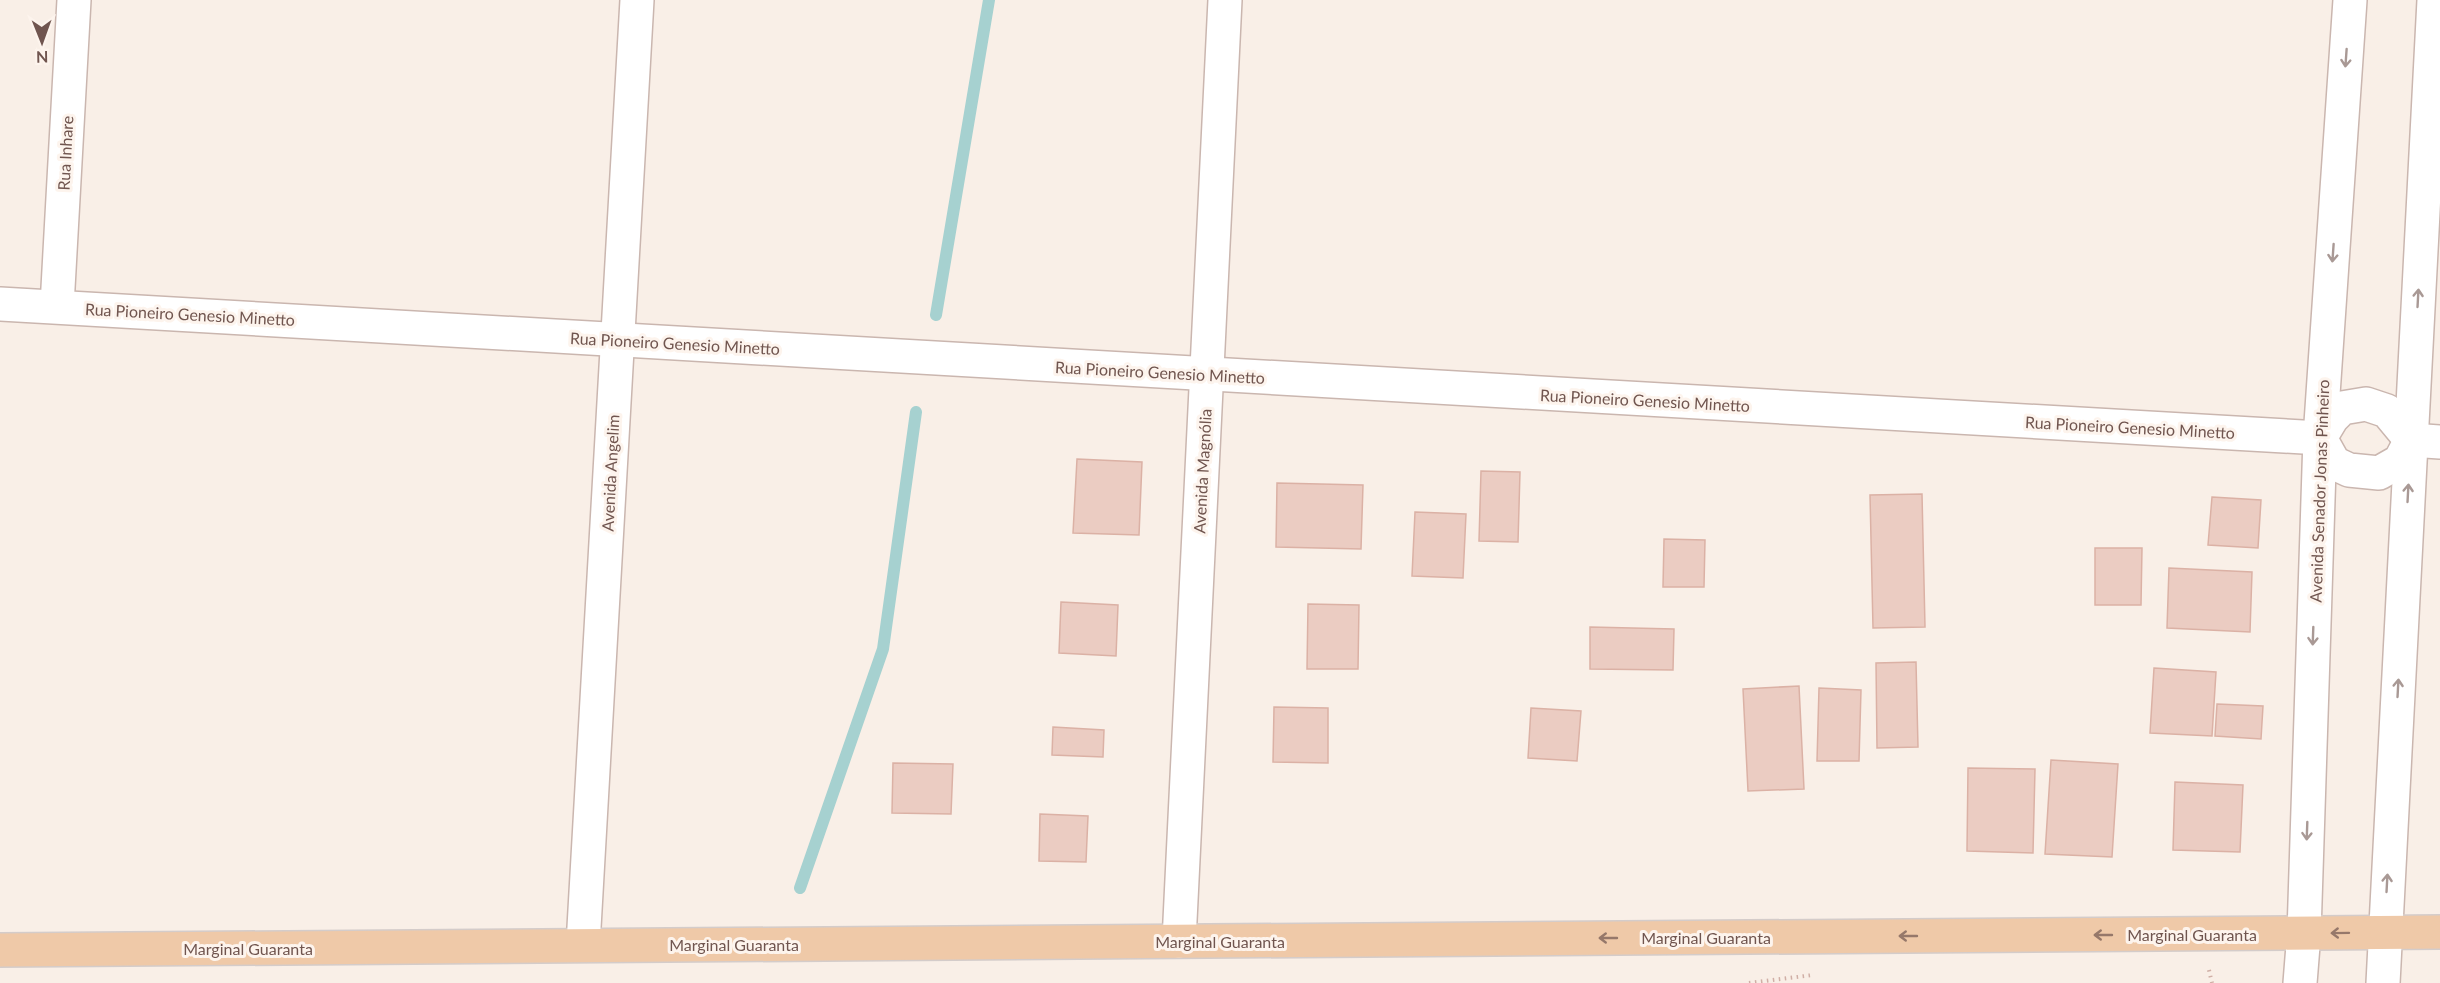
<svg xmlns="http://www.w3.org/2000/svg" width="2440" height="983" font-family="Lato,sans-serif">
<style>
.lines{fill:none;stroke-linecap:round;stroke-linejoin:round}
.stream{stroke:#a6d1d0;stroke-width:12}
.building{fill:#ebccc2;stroke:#dbb1a5;stroke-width:1.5}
.minor-casing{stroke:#cab6af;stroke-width:36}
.major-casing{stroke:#d4ccca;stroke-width:36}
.path{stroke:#d0afa6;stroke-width:4;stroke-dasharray:1.5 4.5;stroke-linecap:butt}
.minor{stroke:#fff;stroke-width:33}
.major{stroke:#efc9a8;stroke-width:33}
.oneway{stroke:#a99995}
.oneway2{stroke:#96786a}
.labels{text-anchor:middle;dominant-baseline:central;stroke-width:6;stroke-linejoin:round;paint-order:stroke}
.street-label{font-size:16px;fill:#70554f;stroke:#fdf4ed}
</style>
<rect width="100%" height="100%" fill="#f9efe7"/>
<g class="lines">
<g class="stream">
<polyline points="936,315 989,0"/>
<polyline points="800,888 883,649 916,412"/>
</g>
</g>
<g class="building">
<polygon points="1077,459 1142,462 1139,535 1073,533"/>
<polygon points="1481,471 1520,472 1518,542 1479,541"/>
<polygon points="1277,483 1363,485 1361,549 1276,547"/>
<polygon points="1922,494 1925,627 1873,628 1870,495"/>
<polygon points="2212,497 2261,500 2258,548 2208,545"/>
<polygon points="1415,512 1466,514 1463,578 1412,576"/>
<polygon points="1664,539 1705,540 1704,587 1663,587"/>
<polygon points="2095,548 2142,548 2141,605 2095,605"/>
<polygon points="2169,568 2252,572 2250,632 2167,628"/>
<polygon points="1061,602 1118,605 1116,656 1059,653"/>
<polygon points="1308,604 1359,605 1358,669 1307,669"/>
<polygon points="1590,627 1674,629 1673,670 1590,669"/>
<polygon points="1916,662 1918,747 1877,748 1876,663"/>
<polygon points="2154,668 2216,672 2212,736 2150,733"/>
<polygon points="1799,686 1804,789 1748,791 1743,689"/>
<polygon points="1819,688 1861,690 1859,761 1817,761"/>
<polygon points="2217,704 2263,706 2261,739 2215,736"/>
<polygon points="1274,707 1328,708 1328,763 1273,762"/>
<polygon points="1531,708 1581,711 1577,761 1528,758"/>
<polygon points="1053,727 1104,730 1103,757 1052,755"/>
<polygon points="2051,760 2118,764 2112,857 2045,854"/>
<polygon points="893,763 953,764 951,814 892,813"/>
<polygon points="1968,768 2035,769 2033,853 1967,851"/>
<polygon points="2175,782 2243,785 2240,852 2173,850"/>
<polygon points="1040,814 1088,816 1086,862 1039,861"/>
</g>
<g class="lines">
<g class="minor-casing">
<g id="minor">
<polyline points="0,304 2320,438"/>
<polyline points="57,306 74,0"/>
<polyline points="2320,438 2332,418 2342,408 2366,404 2387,411 2411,440 2440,442"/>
<polyline points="2320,438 2334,463 2349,470 2379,473 2400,461 2411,440"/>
<polyline points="1179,941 1225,0"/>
<polyline points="583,945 637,0"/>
<polyline points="2300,983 2304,933 2320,438 2350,0"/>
<polyline points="2383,983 2434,0"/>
</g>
</g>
<g class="major-casing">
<polyline id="major" points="0,950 2440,932"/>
</g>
<g class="path">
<polyline points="2209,970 2212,983"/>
<polyline points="1749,983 1813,975"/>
</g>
<use href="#minor" class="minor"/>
<use href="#major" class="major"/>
</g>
<defs><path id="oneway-shaft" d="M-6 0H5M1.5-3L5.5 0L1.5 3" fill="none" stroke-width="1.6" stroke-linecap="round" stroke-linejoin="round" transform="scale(1.5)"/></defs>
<g class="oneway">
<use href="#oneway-shaft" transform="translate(2346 58) rotate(94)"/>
<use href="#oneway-shaft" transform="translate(2333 253) rotate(94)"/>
<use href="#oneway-shaft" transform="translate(2418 298) rotate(-87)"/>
<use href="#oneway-shaft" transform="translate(2408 493) rotate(-87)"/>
<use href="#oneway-shaft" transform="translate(2313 636) rotate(92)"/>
<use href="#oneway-shaft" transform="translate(2398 688) rotate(-87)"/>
<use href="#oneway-shaft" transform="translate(2307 831) rotate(92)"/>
<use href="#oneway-shaft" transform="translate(2387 883) rotate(-87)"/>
</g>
<g class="oneway2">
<use href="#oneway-shaft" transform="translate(2340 933) rotate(179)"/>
<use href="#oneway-shaft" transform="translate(2103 935) rotate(180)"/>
<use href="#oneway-shaft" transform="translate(1908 936) rotate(180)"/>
<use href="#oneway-shaft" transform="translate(1608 938) rotate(180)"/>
</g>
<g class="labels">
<g class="street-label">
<text transform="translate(65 153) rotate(-87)">Rua Inhare</text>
<text transform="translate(190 314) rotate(3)">Rua Pioneiro Genesio Minetto</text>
<text transform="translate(675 343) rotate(3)">Rua Pioneiro Genesio Minetto</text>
<text transform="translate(1160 372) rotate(3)">Rua Pioneiro Genesio Minetto</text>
<text transform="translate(1645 400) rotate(3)">Rua Pioneiro Genesio Minetto</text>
<text transform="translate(2130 427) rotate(3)">Rua Pioneiro Genesio Minetto</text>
<text transform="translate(1202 471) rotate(-87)">Avenida Magnólia</text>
<text transform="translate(610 473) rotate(-87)">Avenida Angelim</text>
<text transform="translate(2319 491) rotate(-88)">Avenida Senador Jonas Pinheiro</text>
<text x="2192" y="934">Marginal Guaranta</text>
<text x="1706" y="937">Marginal Guaranta</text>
<text x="1220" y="941">Marginal Guaranta</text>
<text x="734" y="944">Marginal Guaranta</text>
<text x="248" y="948">Marginal Guaranta</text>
</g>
</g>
<g transform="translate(42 42) rotate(179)" stroke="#fdf4ed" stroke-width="4.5" paint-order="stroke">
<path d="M0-4.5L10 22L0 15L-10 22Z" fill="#70554f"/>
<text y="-9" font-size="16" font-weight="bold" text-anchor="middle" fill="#70554f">N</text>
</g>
</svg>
